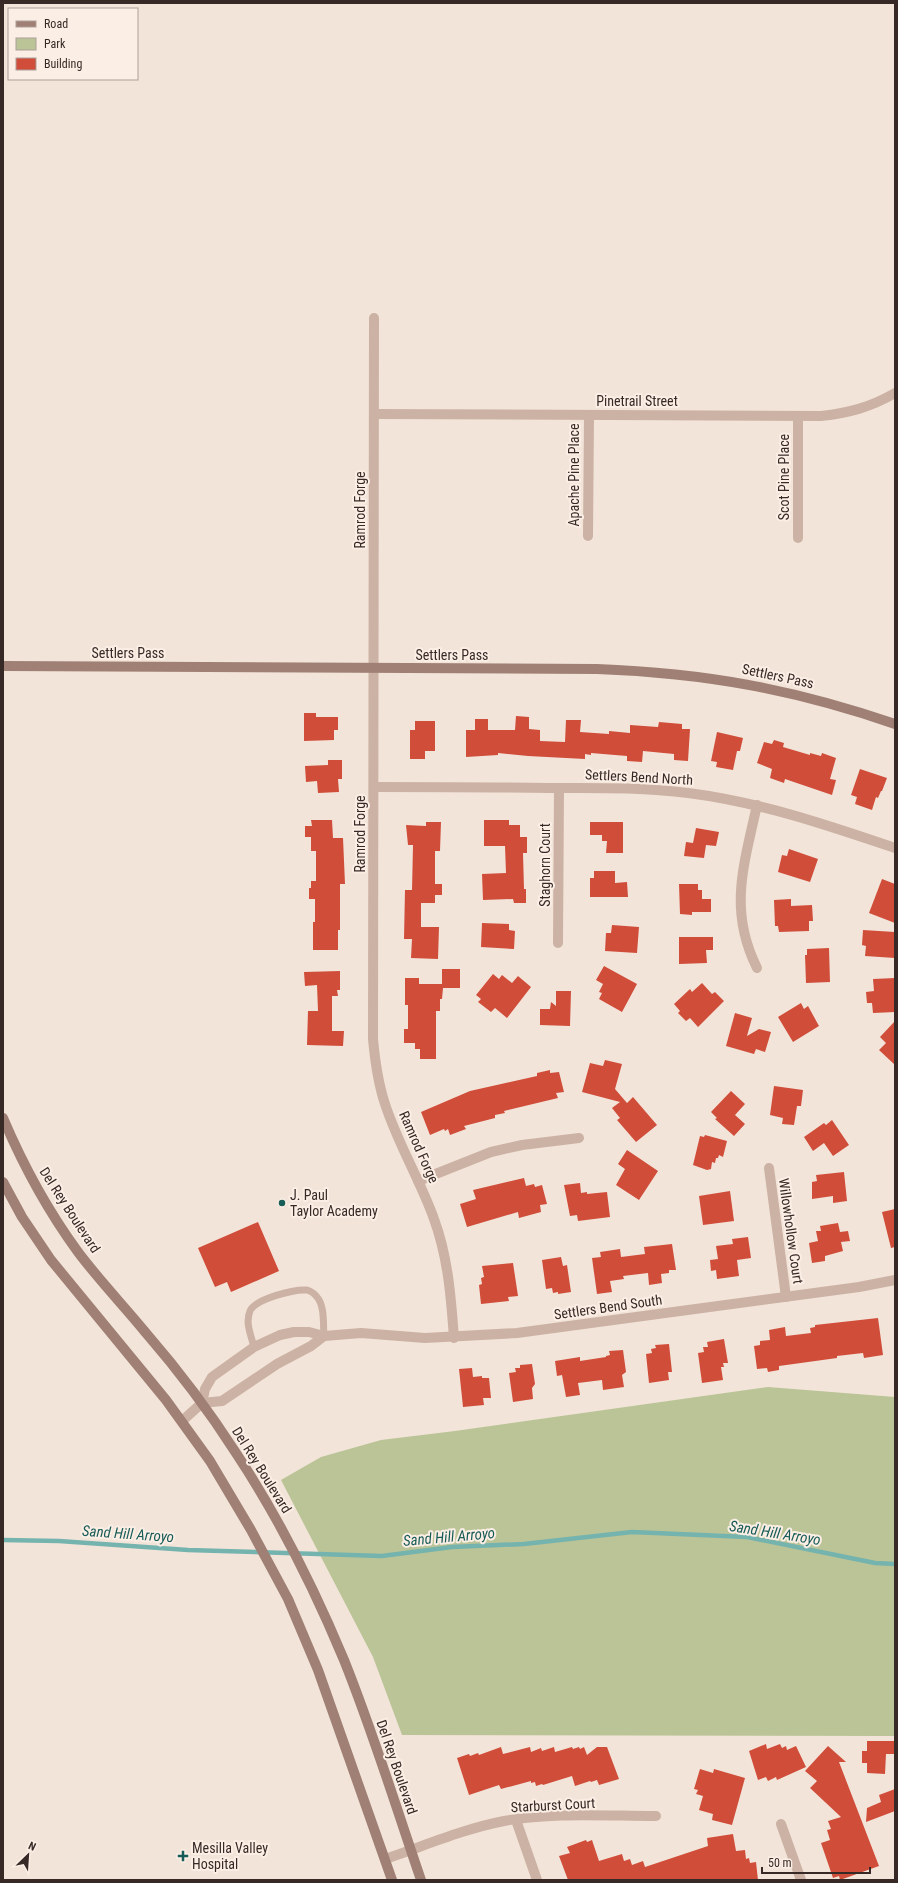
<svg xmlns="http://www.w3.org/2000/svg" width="898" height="1883" font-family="'Roboto Condensed',sans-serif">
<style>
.green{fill:#bac497}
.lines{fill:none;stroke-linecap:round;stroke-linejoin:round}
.stream{stroke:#75b3ae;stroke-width:4.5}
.building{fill:#d04d3a}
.lane{stroke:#ccb2a4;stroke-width:7}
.street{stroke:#ccb2a4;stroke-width:10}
.secondary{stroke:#a08075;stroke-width:10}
.poi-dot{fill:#185c58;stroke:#fbeee5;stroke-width:1.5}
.labels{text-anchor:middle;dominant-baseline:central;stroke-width:4;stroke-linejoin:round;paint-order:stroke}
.street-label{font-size:14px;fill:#372926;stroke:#fbeee5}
.poi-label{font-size:14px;fill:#372926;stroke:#fbeee5;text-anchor:start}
.water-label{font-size:15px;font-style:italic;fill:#185c58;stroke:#fbeee5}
</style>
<rect width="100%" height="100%" fill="#f3e4d9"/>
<polygon class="green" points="768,1387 895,1397 895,1736 402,1735 373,1657 281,1480 321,1457 381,1440 455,1431"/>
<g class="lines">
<polyline class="stream" points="3,1540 59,1541 188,1550 382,1556 452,1547 524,1544 632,1532 747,1537 875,1563 895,1564"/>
</g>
<g class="building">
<polygon points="304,713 316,713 316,717 338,717 338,730 334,730 334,740 304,741"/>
<polygon points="516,716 529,717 529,729 540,730 540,741 565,742 566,720 581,720 580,732 609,734 609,731 630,733 630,725 658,727 659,722 682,724 682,729 690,729 688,761 674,760 674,754 643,751 642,762 627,761 627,756 591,753 591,755 585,754 585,759 528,756 498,753 498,755 466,757 466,730 475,730 475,719 488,719 488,730 515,730"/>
<polygon points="415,721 435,721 435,751 425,751 425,759 410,759 410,730 415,730"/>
<polygon points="717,732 743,738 740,751 737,751 733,770 716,767 717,762 711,761"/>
<polygon points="774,740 784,743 783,747 810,755 810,753 821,756 822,753 836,758 830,779 836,780 832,795 785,779 784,783 770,778 772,769 757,763 764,742 772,744"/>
<polygon points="328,760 342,760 342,779 338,779 339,792 318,793 317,781 306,782 305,766 328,765"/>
<polygon points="860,769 887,778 882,791 881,791 878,798 876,797 872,810 855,804 857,797 851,795"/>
<polygon points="311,820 332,820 333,838 343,838 345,884 340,884 340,930 338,930 338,950 313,950 313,922 315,922 315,899 309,899 309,888 311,888 311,881 316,881 316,851 311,851 311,837 305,837 305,826 312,826"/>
<polygon points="484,820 509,820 509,825 520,825 520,837 527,837 527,853 523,853 524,889 526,889 526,903 514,903 513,899 483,900 482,874 506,873 505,846 484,846"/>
<polygon points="426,822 441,822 440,851 435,851 435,884 442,884 442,895 435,895 435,903 421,903 421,927 439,927 438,959 411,958 412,939 404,939 405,890 412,890 413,845 408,845 406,825 426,826"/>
<polygon points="590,822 623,822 623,853 606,853 607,841 602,841 602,835 590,835"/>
<polygon points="696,828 719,832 716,846 706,845 704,858 684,856 686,842 693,843"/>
<polygon points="789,849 818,859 810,882 778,872 782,855 787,856"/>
<polygon points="594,871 615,871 615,883 627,882 628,897 590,897 590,878 594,878"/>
<polygon points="882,879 895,884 895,923 869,913"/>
<polygon points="679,884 698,884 698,890 702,890 702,899 711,899 711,912 692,912 692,915 680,914"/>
<polygon points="791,899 791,906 812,905 813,921 809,921 809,931 779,932 778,926 775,926 774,900"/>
<polygon points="482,923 509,924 509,930 515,931 514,949 481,947"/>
<polygon points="612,925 639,927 637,953 605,951 606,933 611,933"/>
<polygon points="863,930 895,932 895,958 865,956 866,946 862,945"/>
<polygon points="679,937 713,937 713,950 706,950 707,963 679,964"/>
<polygon points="829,948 830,982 806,983 805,955 807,955 807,949"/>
<polygon points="604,966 637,984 622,1012 599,999 602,993 599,992 603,984 596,980"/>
<polygon points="442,969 460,969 460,988 443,988 442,999 440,999 440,1011 436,1011 436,1059 420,1059 420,1049 415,1049 415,1043 404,1043 404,1029 408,1029 408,1005 405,1005 405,978 419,978 419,984 442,984"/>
<polygon points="340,971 340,990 337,990 338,996 332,996 332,1031 344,1031 343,1046 307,1045 308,1011 318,1011 317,985 305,986 304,972"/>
<polygon points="493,974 499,979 502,975 512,983 518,976 531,987 507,1018 495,1008 491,1012 478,1002 481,999 476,995"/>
<polygon points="895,978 895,1012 873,1013 872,1003 867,1003 866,992 874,991 873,979"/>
<polygon points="702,983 712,994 715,992 724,1001 698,1027 690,1018 686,1021 678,1013 680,1011 674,1004 690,989 692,992"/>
<polygon points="556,991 571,991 570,1026 540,1025 540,1009 550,1009 551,1002 556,1006"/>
<polygon points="801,1003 804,1009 808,1006 819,1026 793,1042 778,1017"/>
<polygon points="735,1013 752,1018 747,1036 759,1029 771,1032 765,1052 756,1049 754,1054 726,1046"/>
<polygon points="895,1021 895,1065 879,1050 886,1043 880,1037"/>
<polygon points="605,1060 622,1064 615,1089 627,1103 633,1097 657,1125 636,1142 617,1120 620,1118 612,1108 620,1102 582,1092 590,1063 603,1066"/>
<polygon points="550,1070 550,1073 559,1072 564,1092 556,1093 558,1098 504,1111 505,1113 495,1115 495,1118 464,1126 466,1129 450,1135 448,1129 445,1131 444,1129 430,1135 421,1112 470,1091 537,1076 537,1073"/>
<polygon points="774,1086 803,1090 801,1106 797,1106 794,1125 782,1124 783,1118 770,1115"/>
<polygon points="731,1091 745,1104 735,1115 745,1124 734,1136 715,1119 717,1118 711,1112"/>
<polygon points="832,1120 849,1145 833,1156 824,1143 813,1151 804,1137 824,1123 826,1125"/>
<polygon points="705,1135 727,1141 723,1157 719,1155 718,1158 716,1158 715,1163 712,1162 711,1169 707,1170 693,1165 700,1136 704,1137"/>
<polygon points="627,1150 658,1171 639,1200 616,1185 625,1169 618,1164"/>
<polygon points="844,1172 847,1201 833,1203 833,1196 812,1199 812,1182 817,1181 816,1175"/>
<polygon points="524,1178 526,1186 534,1184 535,1187 542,1185 547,1204 540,1205 541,1212 519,1218 518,1212 467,1227 460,1204 476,1199 473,1190"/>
<polygon points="580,1183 581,1193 587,1192 587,1194 607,1192 610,1217 578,1221 577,1215 570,1216 564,1185"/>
<polygon points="730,1191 734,1221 703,1225 699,1196"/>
<polygon points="895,1209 895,1247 891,1248 882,1212"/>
<polygon points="258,1222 279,1271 231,1292 227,1282 215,1287 198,1248"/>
<polygon points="838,1223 840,1232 848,1231 850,1241 841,1242 843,1251 825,1256 825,1261 812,1263 809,1243 818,1241 816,1231 821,1231 820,1226"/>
<polygon points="748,1237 751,1258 737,1260 739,1276 717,1279 716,1270 711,1271 710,1260 718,1259 716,1246 733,1244 732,1239"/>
<polygon points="672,1244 676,1270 669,1270 669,1273 661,1274 662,1283 649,1285 648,1273 623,1276 624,1279 610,1281 612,1292 597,1294 592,1258 601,1257 600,1252 620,1249 621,1257 645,1254 644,1247"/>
<polygon points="561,1257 563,1266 567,1265 571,1292 558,1294 558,1292 553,1293 552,1288 546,1289 542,1260"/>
<polygon points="513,1263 518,1296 508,1297 509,1301 481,1304 479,1285 482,1284 481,1278 484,1277 482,1266"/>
<polygon points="878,1318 883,1355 864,1358 863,1353 837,1356 837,1358 779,1366 779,1370 768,1372 767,1368 757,1369 754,1346 760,1345 760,1341 770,1340 769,1330 785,1327 786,1336 811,1333 810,1328 815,1327 815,1325"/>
<polygon points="724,1339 728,1363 723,1363 724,1367 721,1367 723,1380 702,1383 698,1353 704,1352 703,1347 708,1347 707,1342"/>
<polygon points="669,1344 672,1372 668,1372 669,1380 649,1383 646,1354 652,1353 651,1349 656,1348 655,1345"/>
<polygon points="623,1350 626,1372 622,1375 624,1387 603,1390 602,1380 578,1383 580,1395 566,1397 562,1375 557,1376 555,1361 580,1357 580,1361 606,1357 606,1356 610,1355 609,1351"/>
<polygon points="532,1364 535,1384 532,1388 533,1399 513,1402 509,1373 516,1372 515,1368 520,1368 520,1365"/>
<polygon points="472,1368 473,1377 482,1376 482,1378 489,1378 491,1398 483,1398 484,1405 463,1407 459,1369"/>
<polygon points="867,1741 895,1741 895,1754 886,1754 885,1774 867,1773 867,1763 862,1763 862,1751 867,1751"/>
<polygon points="766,1744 767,1749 780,1744 782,1748 786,1746 787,1750 796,1746 806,1767 777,1780 776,1777 768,1781 766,1777 758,1780 749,1751"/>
<polygon points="828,1746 846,1762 839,1762 879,1866 840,1880 839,1876 833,1878 821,1843 830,1840 827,1830 831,1829 828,1821 841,1817 810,1788 817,1781 805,1771"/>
<polygon points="501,1747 503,1754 530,1747 531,1752 541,1748 542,1751 554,1747 555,1752 572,1747 573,1749 579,1747 580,1749 584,1747 587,1755 597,1747 607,1747 619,1779 599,1785 597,1780 591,1782 590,1781 575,1786 572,1776 543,1785 542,1784 536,1786 535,1782 531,1783 531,1781 501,1789 499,1785 469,1795 457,1758 469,1754 470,1756 478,1753 479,1755"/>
<polygon points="700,1769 713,1773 714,1769 745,1778 732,1825 712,1820 713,1814 699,1810 703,1796 696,1794 698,1790 694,1789"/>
<polygon points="895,1789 895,1811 866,1822 867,1808 881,1802 879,1795"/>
<polygon points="733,1834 736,1851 745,1850 746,1859 749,1858 750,1863 756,1862 758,1880 568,1880 559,1856 570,1853 567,1847 586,1840 587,1842 592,1840 599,1861 622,1854 624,1861 630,1859 632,1865 643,1861 645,1867 708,1846 707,1838"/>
</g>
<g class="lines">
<path class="lane" d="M254 1347C251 1335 245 1323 250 1311 255 1299 294 1289 307 1290 310 1291 315 1294 317 1297 325 1306 323 1325 324 1336"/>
<g class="street">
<path d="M374 318 373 1039C375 1061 378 1083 385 1104 398 1144 420 1180 434 1219 448 1257 451 1297 454 1338"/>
<path d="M375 414 821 416C849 413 871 407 895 393"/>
<polyline points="798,416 798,538"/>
<polyline points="588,536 589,415"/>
<path d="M374 787C432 787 491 787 549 788 596 788 642 787 688 793 760 802 827 825 895 848"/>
<path d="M757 805C744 865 728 910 757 968"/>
<polyline points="558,943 559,788"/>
<polyline points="769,1168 786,1297"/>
<polyline points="418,1181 491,1152 522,1145 579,1138"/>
<polyline points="202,1403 222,1401 277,1364 311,1346 324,1336"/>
<polyline points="182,1421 202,1403 205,1389 212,1377 254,1347 280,1335 294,1332 309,1332 324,1336 361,1333 425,1338 517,1333 859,1287 895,1280"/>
<polyline points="516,1820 537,1880"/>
<polyline points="781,1824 801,1880"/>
<path d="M385 1859C424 1846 463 1829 504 1821 553 1812 606 1816 656 1816"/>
</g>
<g class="secondary">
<path d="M3 666 597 669C705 673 793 689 895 724"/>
<path d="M3 1118C23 1165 48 1211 78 1252 99 1280 124 1306 146 1333 179 1371 209 1411 236 1453 279 1518 314 1588 344 1660 373 1732 396 1807 421 1880"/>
<polyline points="3,1182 22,1217 51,1260 166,1400 210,1461 251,1530 288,1599 318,1670 392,1880"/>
</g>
</g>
<g class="poi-dot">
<circle cx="282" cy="1203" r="4"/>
<path d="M181 1850h4v4h4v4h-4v4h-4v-4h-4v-4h4z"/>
</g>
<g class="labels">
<g class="street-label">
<text x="637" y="401">Pinetrail Street</text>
<text transform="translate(574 475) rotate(-90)">Apache Pine Place</text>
<text transform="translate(784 477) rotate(-90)">Scot Pine Place</text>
<text transform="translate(360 510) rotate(-90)">Ramrod Forge</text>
<text x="128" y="653">Settlers Pass</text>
<text x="452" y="655">Settlers Pass</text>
<text transform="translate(778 676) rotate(12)">Settlers Pass</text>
<text transform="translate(639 777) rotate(3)">Settlers Bend North</text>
<text transform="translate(360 834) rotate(-90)">Ramrod Forge</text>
<text transform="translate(545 865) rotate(-90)">Staghorn Court</text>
<text transform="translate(419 1147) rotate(66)">Ramrod Forge</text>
<text transform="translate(70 1210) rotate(57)">Del Rey Boulevard</text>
<text transform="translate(791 1231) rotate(82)">Willowhollow Court</text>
<text transform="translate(608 1307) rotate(-8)">Settlers Bend South</text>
<text transform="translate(262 1470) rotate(58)">Del Rey Boulevard</text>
<text transform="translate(397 1767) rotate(71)">Del Rey Boulevard</text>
<text transform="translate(553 1805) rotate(-3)">Starburst Court</text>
</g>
<g class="poi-label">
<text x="290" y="1195">J. Paul<tspan x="290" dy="16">Taylor Academy</tspan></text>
<text x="192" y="1848">Mesilla Valley<tspan x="192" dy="16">Hospital</tspan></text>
</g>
<g class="water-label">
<text transform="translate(775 1533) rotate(9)">Sand Hill Arroyo</text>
<text transform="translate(128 1534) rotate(4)">Sand Hill Arroyo</text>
<text transform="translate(449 1537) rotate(-5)">Sand Hill Arroyo</text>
</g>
</g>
<rect width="898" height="1883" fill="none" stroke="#372926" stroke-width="8"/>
<rect x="8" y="8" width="130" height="72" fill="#fbeee5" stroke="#ad9f99"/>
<rect x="16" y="21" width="20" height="6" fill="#a08075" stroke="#ad9f99"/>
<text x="44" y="28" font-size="12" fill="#372926">Road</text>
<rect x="16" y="38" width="20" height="12" fill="#bac497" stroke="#ad9f99"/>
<text x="44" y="48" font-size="12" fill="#372926">Park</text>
<rect x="16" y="58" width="20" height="12" fill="#d04d3a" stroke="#ad9f99"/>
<text x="44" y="68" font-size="12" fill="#372926">Building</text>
<g transform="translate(28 1855) rotate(25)" stroke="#fbeee5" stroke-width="3" paint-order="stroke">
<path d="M0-3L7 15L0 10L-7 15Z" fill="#372926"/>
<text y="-6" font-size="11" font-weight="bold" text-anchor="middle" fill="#372926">N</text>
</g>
<path d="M762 1867v6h108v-6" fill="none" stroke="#372926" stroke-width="2"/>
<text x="768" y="1867" font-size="12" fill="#372926" stroke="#fbeee5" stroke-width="3" paint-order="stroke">50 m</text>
</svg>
